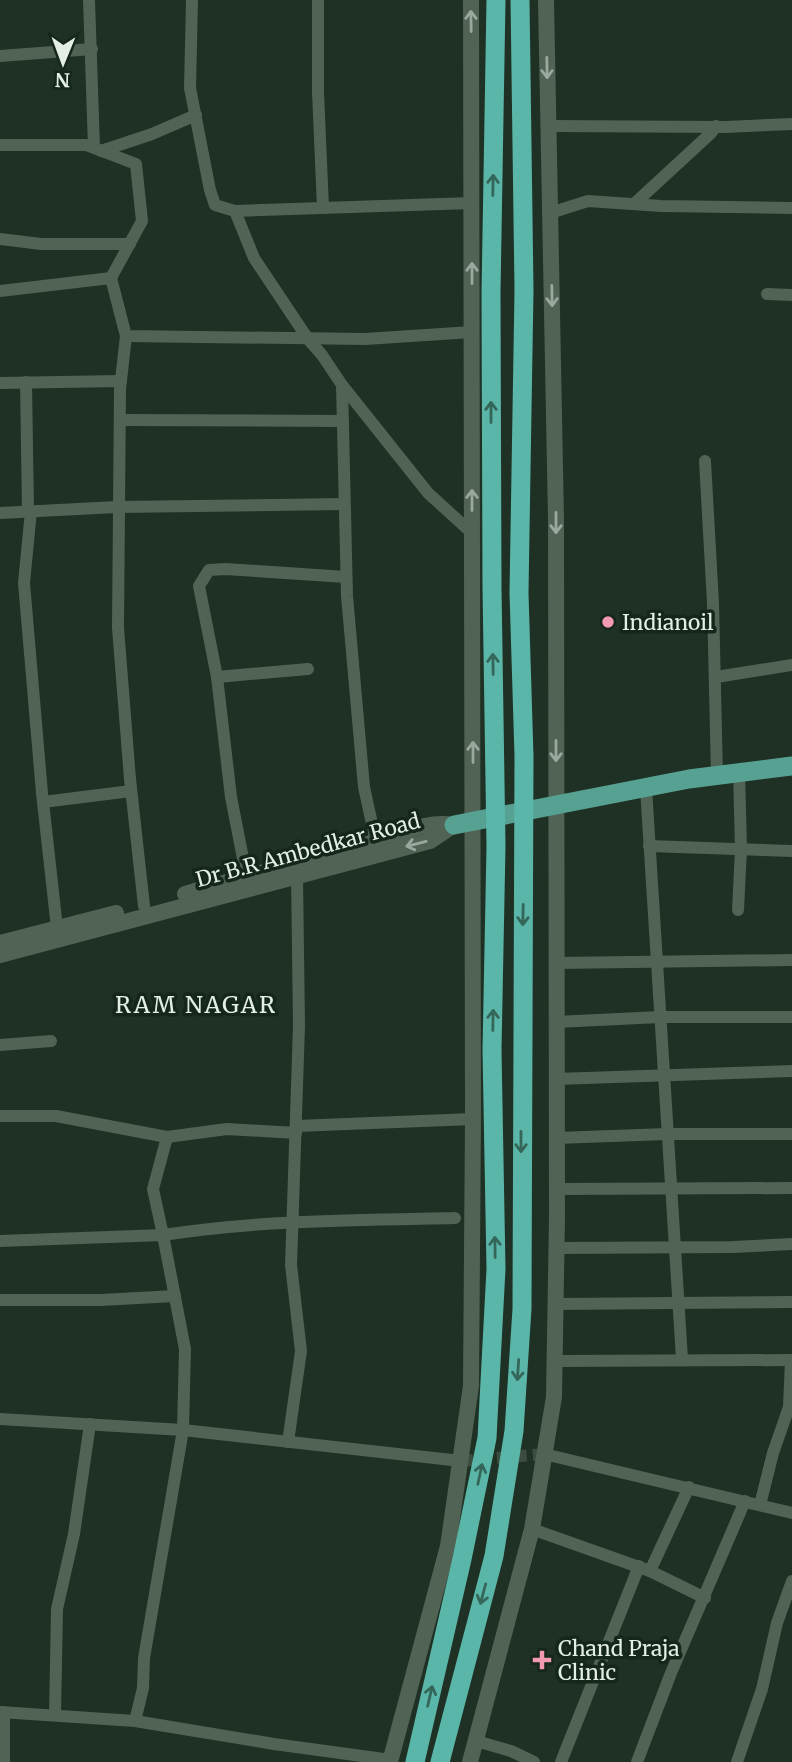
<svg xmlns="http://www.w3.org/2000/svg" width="792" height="1762" font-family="Merriweather,serif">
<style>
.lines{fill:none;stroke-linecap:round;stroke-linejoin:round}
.minor-tunnel{stroke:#3c4c41;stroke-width:12;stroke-dasharray:12 6;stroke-linecap:butt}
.minor{stroke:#506355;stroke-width:12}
.tertiary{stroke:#506355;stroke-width:16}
.primary{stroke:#57a193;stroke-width:19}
.trunk{stroke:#5ab6a8;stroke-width:19}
.oneway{stroke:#9aa89e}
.oneway2{stroke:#34675a}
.poi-dot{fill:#f19ab1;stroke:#15261b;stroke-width:2.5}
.labels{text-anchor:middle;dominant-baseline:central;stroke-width:7;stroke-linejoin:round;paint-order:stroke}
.poi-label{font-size:21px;fill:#e3eee6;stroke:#15261b;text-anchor:start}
.street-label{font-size:21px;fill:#e3eee6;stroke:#15261b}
.neighbourhood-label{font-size:23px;letter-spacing:2px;fill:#e3eee6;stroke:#15261b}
</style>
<rect width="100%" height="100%" fill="#1f3024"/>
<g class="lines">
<polyline class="minor-tunnel" points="461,1461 544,1454"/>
<g class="minor">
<polyline points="89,0 94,147"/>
<polyline points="192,0 190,88 210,190 215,205 235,211 254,258 308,339 322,355 342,385 428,493 472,533"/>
<polyline points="318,0 318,92 323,208"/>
<polyline points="0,56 92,49"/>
<polyline points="548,126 726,127 792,124"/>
<polyline points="0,145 86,145 136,164 142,221 111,278"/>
<polyline points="101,151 152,134 196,115"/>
<polyline points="634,204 711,133 716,126"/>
<polyline points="235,211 472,203"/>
<polyline points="550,213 588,201 661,206 792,208"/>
<polyline points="0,239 41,244 130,244"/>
<polyline points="0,291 111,278 126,336 365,339 472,332"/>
<polyline points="767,294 792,295"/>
<polyline points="126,336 120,389 118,628 130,779 144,906"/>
<polyline points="26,382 28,511"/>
<polyline points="0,383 121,381"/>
<polyline points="342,385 347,596 364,787 376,842"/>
<polyline points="120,420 343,421"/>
<polyline points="705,461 713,603 717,775"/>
<polyline points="31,511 24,583 42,793 57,928"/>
<polyline points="0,513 117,507 344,504"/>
<polyline points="217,677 308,669"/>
<polyline points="716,677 792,665"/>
<polyline points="646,788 682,1359"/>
<polyline points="43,802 131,791"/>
<polyline points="649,846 792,851"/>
<polyline points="248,884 231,797 217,677 199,586 209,570 226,569 346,577"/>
<polyline points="738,910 741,849 739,772"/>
<polyline points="556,963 792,960"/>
<polyline points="556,1022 660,1017 792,1017"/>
<polyline points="0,1045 51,1041"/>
<polyline points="556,1079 792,1071"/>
<polyline points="0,1116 56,1116 167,1137"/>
<polyline points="296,1126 473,1119"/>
<path d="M296 1133 227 1129 167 1137 153 1189 163 1235C260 1220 357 1220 455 1218"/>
<polyline points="556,1138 667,1134 792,1134"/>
<polyline points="557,1189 792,1188"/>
<polyline points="0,1241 163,1235 185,1349 183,1430 144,1658 143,1688 135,1721"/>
<polyline points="556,1248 733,1247 792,1244"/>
<polyline points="0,1300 101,1300 175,1296"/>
<polyline points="556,1304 792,1302"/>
<polyline points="555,1361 792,1360"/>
<polyline points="0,1419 183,1430 461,1461"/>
<polyline points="288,1442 301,1351 291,1265 299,1026 297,875"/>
<polyline points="544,1454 792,1513"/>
<polyline points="760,1505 773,1453 789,1407 791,1360"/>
<polyline points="532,1529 650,1571 689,1487"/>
<polyline points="650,1571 705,1598"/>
<polyline points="0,1712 135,1721 274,1744 391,1760"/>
<polyline points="55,1715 57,1609 74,1534 90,1424"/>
<polyline points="476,1741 511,1751 534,1762"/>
<polyline points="4,1762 4,1712"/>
<polyline points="561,1762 639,1566"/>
<polyline points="637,1762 671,1673 745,1501"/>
<polyline points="737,1762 762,1689 777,1623 792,1581"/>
</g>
<g class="tertiary">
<path d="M185 894C247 876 309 860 371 843 399 836 424 820 454 825"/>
<polyline points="0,943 116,913"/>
<polyline points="0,955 430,841 454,825"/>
<polyline points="390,1762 448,1546 471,1386 473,1119 471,0"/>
<polyline points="470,1762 532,1529 554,1397 557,1217 556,519 546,0"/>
</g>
<polyline class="primary" points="454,825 689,779 792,766"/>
<g class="trunk">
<polyline points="415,1762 462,1559 487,1438 496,1269 492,1050 496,846 492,587 491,293 496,0"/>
<polyline points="440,1762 494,1556 514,1431 522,1309 524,756 519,593 524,290 520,0"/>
</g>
</g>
<defs><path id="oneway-shaft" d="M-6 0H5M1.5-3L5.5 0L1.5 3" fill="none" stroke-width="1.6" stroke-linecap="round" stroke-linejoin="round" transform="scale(1.75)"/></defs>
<g class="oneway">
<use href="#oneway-shaft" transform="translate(471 21) rotate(-91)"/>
<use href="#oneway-shaft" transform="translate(547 68) rotate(89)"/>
<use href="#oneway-shaft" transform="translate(472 273) rotate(-90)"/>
<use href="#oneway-shaft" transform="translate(552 296) rotate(89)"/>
<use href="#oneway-shaft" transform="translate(472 500) rotate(-90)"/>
<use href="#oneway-shaft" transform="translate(556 523) rotate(90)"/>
<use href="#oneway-shaft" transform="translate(556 751) rotate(90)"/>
<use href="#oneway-shaft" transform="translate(473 752) rotate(-90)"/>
<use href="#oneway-shaft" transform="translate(416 844) rotate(166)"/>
</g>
<g class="oneway2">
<use href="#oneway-shaft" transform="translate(493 185) rotate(-89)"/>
<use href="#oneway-shaft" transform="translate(491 412) rotate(-90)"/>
<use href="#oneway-shaft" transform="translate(493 664) rotate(-91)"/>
<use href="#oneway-shaft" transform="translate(523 915) rotate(91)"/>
<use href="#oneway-shaft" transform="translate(493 1020) rotate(-89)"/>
<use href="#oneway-shaft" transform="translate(521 1142) rotate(90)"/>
<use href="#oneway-shaft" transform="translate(495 1247) rotate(-91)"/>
<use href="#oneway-shaft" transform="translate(518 1370) rotate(94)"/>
<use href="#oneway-shaft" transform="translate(480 1474) rotate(-78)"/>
<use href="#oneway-shaft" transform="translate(483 1594) rotate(105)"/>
<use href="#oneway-shaft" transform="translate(430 1696) rotate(-77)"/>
</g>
<g class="poi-dot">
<circle cx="608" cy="622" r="7"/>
<path d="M538.5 1649.5h7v7h7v7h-7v7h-7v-7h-7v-7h7z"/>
</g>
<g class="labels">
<g class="poi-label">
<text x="622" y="622">Indianoil</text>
<text x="558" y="1648">Chand Praja<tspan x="558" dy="24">Clinic</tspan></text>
</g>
<g class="street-label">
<text transform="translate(308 850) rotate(-15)">Dr B.R Ambedkar Road</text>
</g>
<g class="neighbourhood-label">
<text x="196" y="1004">RAM NAGAR</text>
</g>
</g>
<g transform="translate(63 63) rotate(181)" stroke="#15261b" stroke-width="5" paint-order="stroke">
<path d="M0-5L12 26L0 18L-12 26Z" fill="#e3eee6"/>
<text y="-10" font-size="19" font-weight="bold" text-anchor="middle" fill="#e3eee6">N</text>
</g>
</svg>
